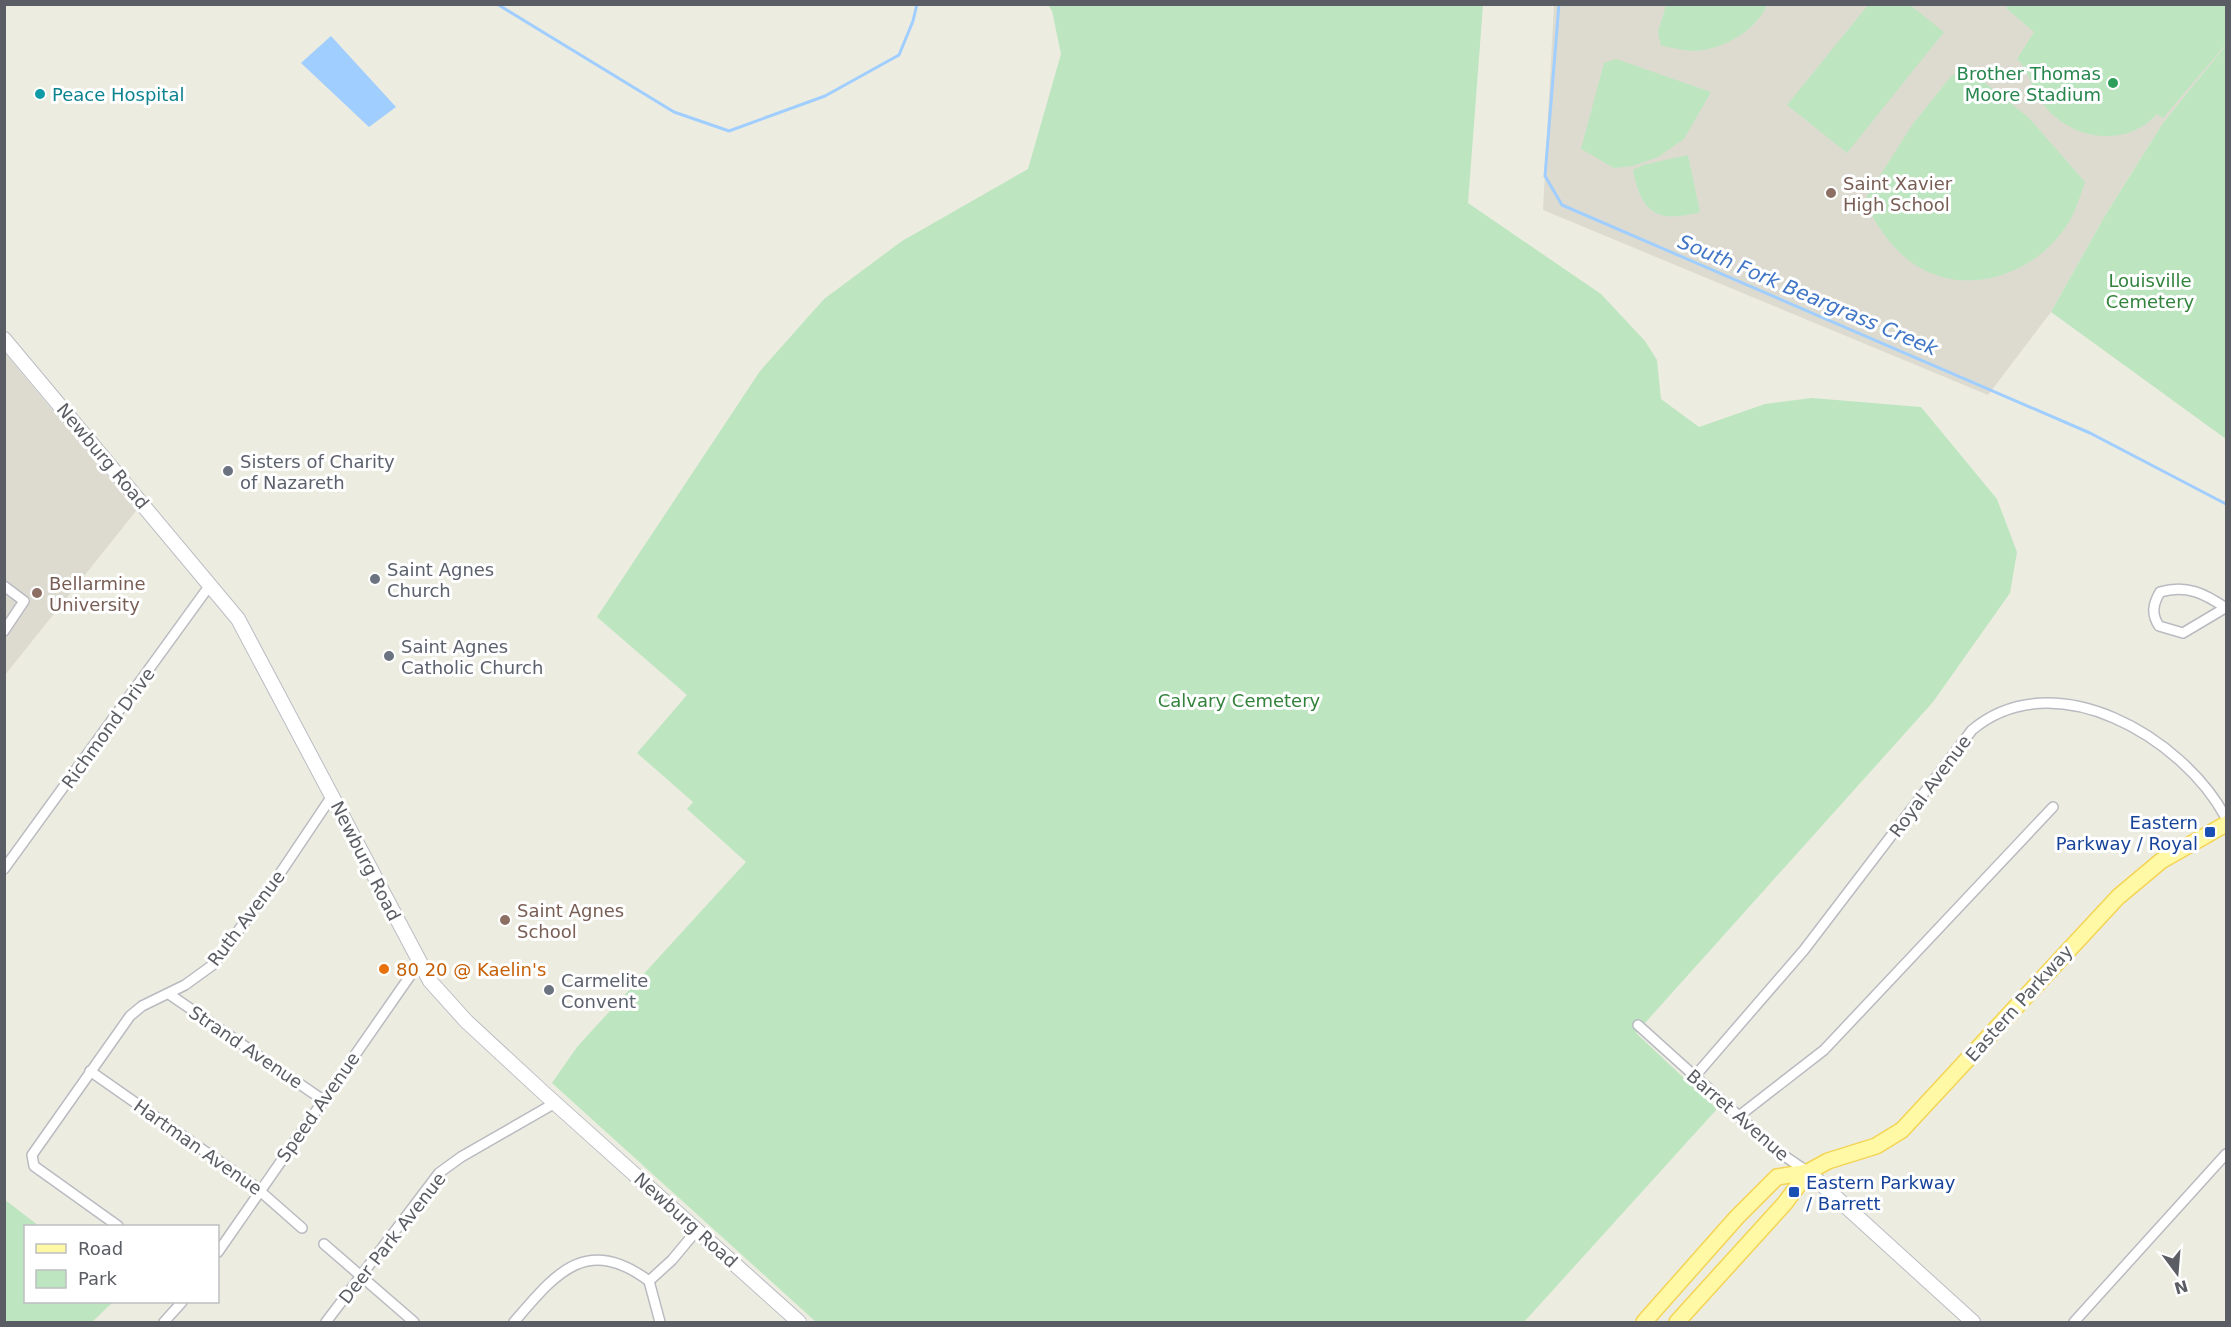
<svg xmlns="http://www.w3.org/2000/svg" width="2231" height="1327" font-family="'DejaVu Sans',sans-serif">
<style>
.education{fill:#dddbd0}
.green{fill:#bde6c0}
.water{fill:#a0ceff}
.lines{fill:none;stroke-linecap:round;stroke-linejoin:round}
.stream{stroke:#a0ceff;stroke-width:3}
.street-casing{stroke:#b9bbc1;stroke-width:12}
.secondary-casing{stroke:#babdc4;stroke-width:16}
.primary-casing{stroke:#f4d454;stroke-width:18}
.street{stroke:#fff;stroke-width:9}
.secondary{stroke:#fff;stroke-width:14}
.primary{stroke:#fff8a5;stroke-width:15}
.leisure-dot{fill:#2e9e5b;stroke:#fff;stroke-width:2}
.culture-dot{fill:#0f9aa8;stroke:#fff;stroke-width:2}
.education-dot{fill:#8d6e63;stroke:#fff;stroke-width:2}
.worship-dot{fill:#6b7280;stroke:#fff;stroke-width:2}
.transit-dot{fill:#1a4fb4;stroke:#fff;stroke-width:2}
.food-dot{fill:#e8710a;stroke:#fff;stroke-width:2}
.labels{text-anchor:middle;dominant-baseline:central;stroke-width:6;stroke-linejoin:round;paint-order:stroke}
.leisure-label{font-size:18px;fill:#27864d;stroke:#fff;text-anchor:end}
.culture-label{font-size:18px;fill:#0d838f;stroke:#fff;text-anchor:start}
.education-label{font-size:18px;fill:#785e54;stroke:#fff;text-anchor:start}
.park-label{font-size:18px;fill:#32823c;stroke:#fff}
.street-label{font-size:18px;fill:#5a5d63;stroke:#fff}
.worship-label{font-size:18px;fill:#5b616d;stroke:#fff;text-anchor:start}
.transit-label{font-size:18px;fill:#164399;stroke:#fff;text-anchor:end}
.food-label{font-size:18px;fill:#c56008;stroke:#fff;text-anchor:start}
.water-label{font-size:20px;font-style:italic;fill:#4076c5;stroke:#fff}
</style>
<rect width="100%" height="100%" fill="#edece1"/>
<g class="education">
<polygon points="1554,5 2226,5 2226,45 2163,123 2106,214 2051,312 1988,395 1543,210"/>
<polygon points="4,352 136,511 5,675 4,675"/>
</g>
<g class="green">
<polygon points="1048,5 1483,5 1468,203 1601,294 1645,341 1657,360 1661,399 1699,427 1765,404 1812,398 1921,407 1997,499 2017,552 2010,593 1933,702 1636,1033 1717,1109 1524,1322 816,1322 552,1083 577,1047 746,862 687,809 693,802 637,753 687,695 597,617 760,371 824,299 902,241 1028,169 1061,54 1052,11"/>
<path d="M1666 5V4L1767 5C1756 31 1722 50 1694 51 1684 51 1672 47 1661 46L1658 32Z"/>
<polygon points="1868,5 1910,5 1944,32 1847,153 1787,105"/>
<path d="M2008 5H2226V44L2163 118 2157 114C2124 151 2064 139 2039 98 2029 83 2031 73 2017 59L2034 32 2006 8Z"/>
<polygon points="2226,45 2226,439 2051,312 2106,214 2163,123"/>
<polygon points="1616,59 1711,92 1684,139 1658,157 1633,166 1614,168 1581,149 1604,63"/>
<path d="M1974 74 2029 118 2085 182C2079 200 2074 217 2062 232 2028 278 1960 298 1911 262 1889 246 1876 224 1864 201L1912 125 1952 75Z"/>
<path d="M1688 155 1700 212C1656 224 1641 212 1633 170L1643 165Z"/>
<polygon points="4,1199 39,1226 26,1226 26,1302 113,1302 92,1322 5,1322"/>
</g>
<polygon class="water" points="331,36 396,107 369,127 301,63"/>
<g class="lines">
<g class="stream">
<polyline points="497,4 674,112 729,131 825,96 899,55 913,21 917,4"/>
<polyline points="1559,4 1545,176 1562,205 2090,433 2226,504"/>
</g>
<g class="street-casing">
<g id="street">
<polyline points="4,586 24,601 4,631"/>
<path d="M2225 608 2183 633 2159 626C2151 614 2153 604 2160 592 2187 584 2205 594 2226 608"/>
<polyline points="4,869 210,585"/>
<polyline points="169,994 323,1100"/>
<polyline points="1638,1025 1780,1153 1808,1172"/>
<polyline points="90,1071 253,1185 302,1228"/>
<path d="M1695 1076 1804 950 1972 730C2054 661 2183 737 2226 818"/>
<polyline points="1739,1116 1824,1050 2053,807"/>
<polyline points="118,1226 34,1166 32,1155 130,1016 142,1006 185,985 214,964 281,872 332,796"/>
<polyline points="324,1244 414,1322"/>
<polyline points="218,1252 419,963"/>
<polyline points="649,1281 672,1260 697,1230"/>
<polyline points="649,1281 660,1322"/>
<polyline points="164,1322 182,1302"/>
<polyline points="326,1322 439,1173 461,1157 555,1103"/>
<path d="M514 1322C554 1276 585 1233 649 1281"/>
<polyline points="2074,1322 2226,1154"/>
</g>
</g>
<g class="secondary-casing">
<g id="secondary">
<polyline points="4,339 238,619 430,981 466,1021 546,1095 799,1322"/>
<polyline points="1808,1172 1973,1322"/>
</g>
</g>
<g class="primary-casing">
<g id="primary">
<polyline points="1644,1322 1737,1217 1777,1177 1808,1172 1828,1161 1876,1146 1902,1130 2118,897 2161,861 2226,824"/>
<polyline points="1677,1322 1785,1203 1808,1172"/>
</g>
</g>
<use href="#street" class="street"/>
<use href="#secondary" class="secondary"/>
<use href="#primary" class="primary"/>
</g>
<circle class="leisure-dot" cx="2113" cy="83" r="6"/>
<circle class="culture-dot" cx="40" cy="94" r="6"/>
<g class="education-dot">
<circle cx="1831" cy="193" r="6"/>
<circle cx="37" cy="593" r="6"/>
<circle cx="505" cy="920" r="6"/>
</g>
<g class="worship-dot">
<circle cx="228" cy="471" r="6"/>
<circle cx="375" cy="579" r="6"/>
<circle cx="389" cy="656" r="6"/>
<circle cx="549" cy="990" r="6"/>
</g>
<g class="transit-dot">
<rect x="2204" y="826" width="12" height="12" rx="3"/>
<rect x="1788" y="1186" width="12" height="12" rx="3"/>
</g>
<circle class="food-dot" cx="384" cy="969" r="6"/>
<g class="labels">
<g class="leisure-label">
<text x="2101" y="73">Brother Thomas<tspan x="2101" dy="21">Moore Stadium</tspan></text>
</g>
<g class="culture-label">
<text x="52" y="94">Peace Hospital</text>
</g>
<g class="education-label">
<text x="1843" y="183">Saint Xavier<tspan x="1843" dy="21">High School</tspan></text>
<text x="49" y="583">Bellarmine<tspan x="49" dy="21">University</tspan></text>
<text x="517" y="910">Saint Agnes<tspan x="517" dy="21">School</tspan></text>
</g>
<g class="park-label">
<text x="2150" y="280">Louisville<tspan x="2150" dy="21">Cemetery</tspan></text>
<text x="1239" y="700">Calvary Cemetery</text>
</g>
<g class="street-label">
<text transform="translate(103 456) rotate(50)">Newburg Road</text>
<text transform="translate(108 728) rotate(-54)">Richmond Drive</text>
<text transform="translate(1930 786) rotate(-53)">Royal Avenue</text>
<text transform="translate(366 861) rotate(63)">Newburg Road</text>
<text transform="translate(246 918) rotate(-53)">Ruth Avenue</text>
<text transform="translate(2019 1003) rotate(-48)">Eastern Parkway</text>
<text transform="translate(246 1047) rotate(34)">Strand Avenue</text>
<text transform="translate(318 1107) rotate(-55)">Speed Avenue</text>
<text transform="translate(1738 1115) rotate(41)">Barret Avenue</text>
<text transform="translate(198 1147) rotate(35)">Hartman Avenue</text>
<text transform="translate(686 1220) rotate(42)">Newburg Road</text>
<text transform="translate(392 1238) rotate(-52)">Deer Park Avenue</text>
</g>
<g class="worship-label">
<text x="240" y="461">Sisters of Charity<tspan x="240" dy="21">of Nazareth</tspan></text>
<text x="387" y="569">Saint Agnes<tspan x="387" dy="21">Church</tspan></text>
<text x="401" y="646">Saint Agnes<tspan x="401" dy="21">Catholic Church</tspan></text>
<text x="561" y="980">Carmelite<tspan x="561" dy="21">Convent</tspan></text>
</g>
<g class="transit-label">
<text x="2198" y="822">Eastern<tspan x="2198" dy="21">Parkway / Royal</tspan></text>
<text x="1806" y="1182" text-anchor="start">Eastern Parkway<tspan x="1806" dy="21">/ Barrett</tspan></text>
</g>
<g class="food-label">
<text x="396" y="969">80 20 @ Kaelin's</text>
</g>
<g class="water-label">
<text transform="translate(1808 295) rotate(23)">South Fork Beargrass Creek</text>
</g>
</g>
<rect width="2231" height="1327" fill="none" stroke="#5a5d63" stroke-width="12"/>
<rect x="24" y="1225" width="195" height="78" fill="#ffffff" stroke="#bdbec1" stroke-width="1.5"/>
<rect x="36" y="1244" width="30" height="9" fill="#fff8a5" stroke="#bdbec1" stroke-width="1.5"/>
<text x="78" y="1255" font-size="18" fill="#5a5d63">Road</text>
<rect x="36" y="1270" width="30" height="18" fill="#bde6c0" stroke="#bdbec1" stroke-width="1.5"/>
<text x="78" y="1285" font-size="18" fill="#5a5d63">Park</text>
<g transform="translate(2177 1273) rotate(164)" stroke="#ffffff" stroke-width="4.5" paint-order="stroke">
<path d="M0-4.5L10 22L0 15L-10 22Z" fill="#5a5d63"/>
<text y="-9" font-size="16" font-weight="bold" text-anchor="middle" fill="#5a5d63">N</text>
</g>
</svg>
